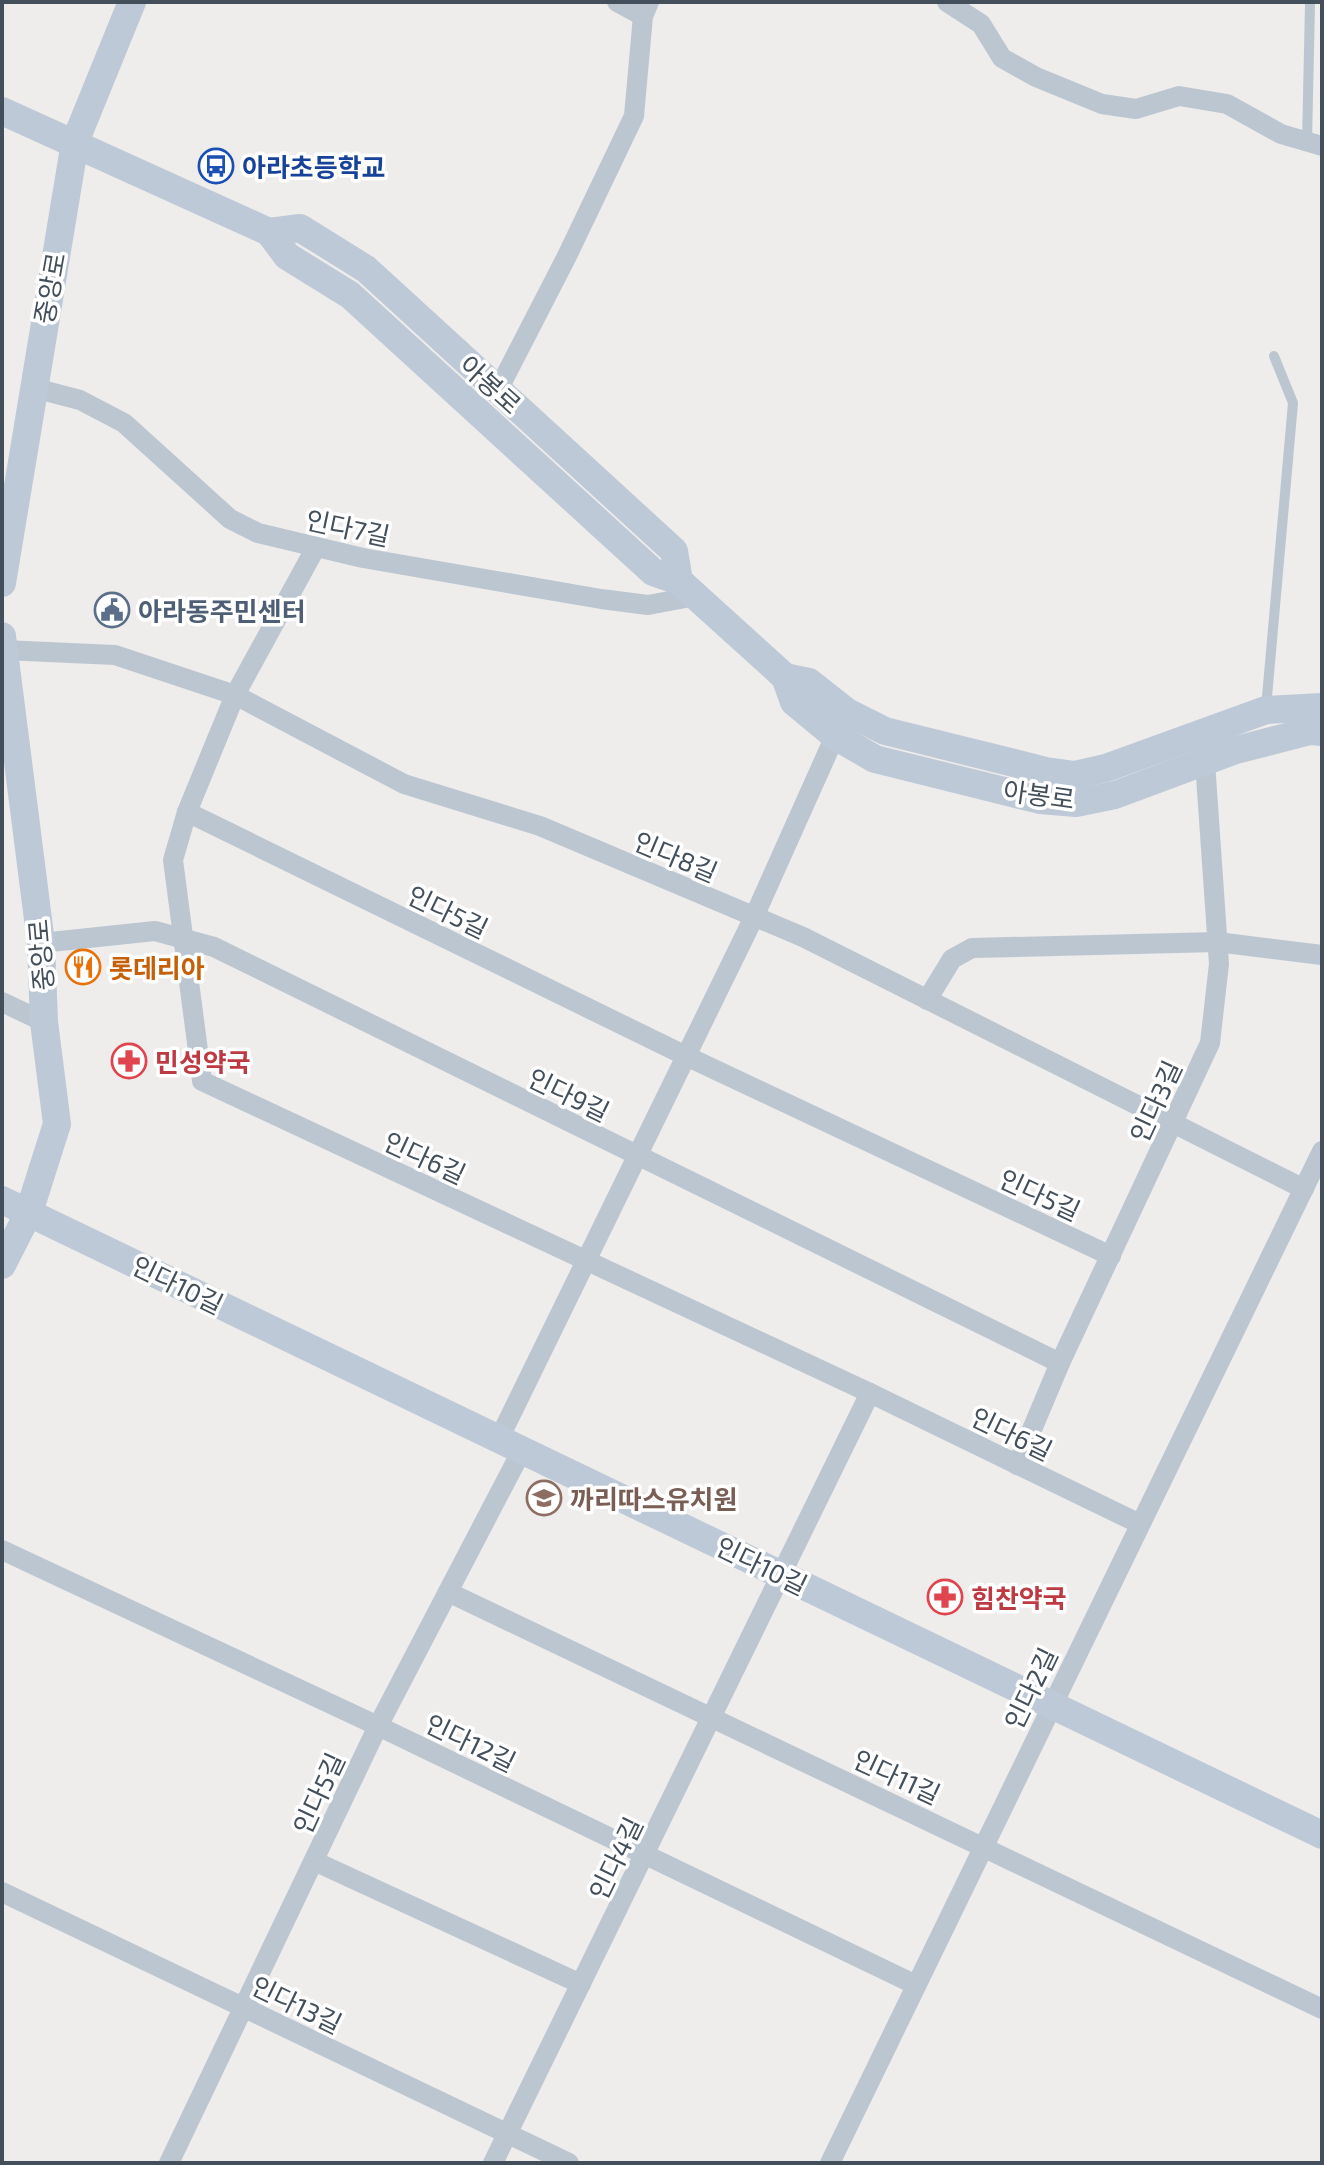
<svg xmlns="http://www.w3.org/2000/svg" width="1324" height="2165" font-family="'Exo 2','Noto Sans KR',sans-serif">
<style>
.lines{fill:none;stroke-linecap:round;stroke-linejoin:round}
.lane{stroke:#bbc6d0;stroke-width:10}
.street{stroke:#bbc6d0;stroke-width:20}
.secondary{stroke:#bdc9d7;stroke-width:28}
.labels{text-anchor:middle;dominant-baseline:central;stroke-width:7;stroke-linejoin:round;paint-order:stroke}
.transit-label{font-size:26px;font-weight:bold;fill:#164399;stroke:#fff;text-anchor:start}
.street-label{font-size:26px;fill:#434f5a;stroke:#fff}
.service-label{font-size:26px;font-weight:bold;fill:#4e5e75;stroke:#fff;text-anchor:start}
.food-label{font-size:26px;font-weight:bold;fill:#c56008;stroke:#fff;text-anchor:start}
.health-label{font-size:26px;font-weight:bold;fill:#be3a42;stroke:#fff;text-anchor:start}
.education-label{font-size:26px;font-weight:bold;fill:#785e54;stroke:#fff;text-anchor:start}
</style>
<rect width="100%" height="100%" fill="#efecec"/>
<g class="lines">
<g class="lane">
<polyline points="1307,142 1310,4"/>
<polyline points="1266,708 1293,403 1274,356"/>
</g>
<g class="street">
<polyline points="617,2 643,16"/>
<polyline points="947,2 981,24 1002,58 1036,77 1102,104 1136,109 1179,96 1227,104 1281,134 1322,146"/>
<polyline points="34,388 80,400 124,423 230,519 258,533 363,558 601,599 648,605 696,596"/>
<polyline points="498,390 566,258 634,116 643,16 649,2"/>
<polyline points="316,547 235,695 187,812 173,860 202,1081 870,1393 1140,1524"/>
<polyline points="3,650 115,655 235,695 404,784 540,826 803,937 1304,1189"/>
<polyline points="187,812 686,1056 1111,1256"/>
<polyline points="41,943 155,931 214,947 1060,1363"/>
<polyline points="927,1000 952,959 972,948 1217,942 1322,955"/>
<polyline points="2,1002 44,1022"/>
<polyline points="499,1439 754,917 835,736"/>
<polyline points="1017,1465 1060,1363 1210,1043 1219,964 1205,762 1201,753"/>
<polyline points="2,1550 378,1726 916,1985"/>
<polyline points="448,1592 1322,2009"/>
<polyline points="314,1861 581,1984"/>
<polyline points="2,1892 569,2163"/>
<polyline points="169,2163 378,1726 522,1450"/>
<polyline points="493,2163 870,1393"/>
<polyline points="830,2163 1322,1151"/>
</g>
<g class="secondary">
<polyline points="2,111 269,232 287,256 350,295 653,572 679,581 785,677 794,702 835,736 875,759 1040,800 1076,803 1115,795 1236,750 1310,731 1322,732"/>
<polyline points="269,232 300,228 366,269 674,551 679,581"/>
<polyline points="2,583 75,142 132,2"/>
<polyline points="2,636 41,943 44,1022 57,1124 29,1212 2,1265"/>
<polyline points="785,677 809,682 847,712 885,731 1046,771 1075,775 1106,768 1266,710 1322,707"/>
<polyline points="2,1200 1322,1835"/>
</g>
</g>
<defs>
<g id="bus-ring" transform="scale(1.8)"><circle r="9.5" fill="#fff" stroke="#1a4fb4" stroke-width="1.5"/><path d="M-5-6H5V4H4V6H2V4H-2V6H-4V4H-5ZM-3.5-4V0h7V-4ZM-3.5 1.2v1.5H-2V1.2ZM2 1.2v1.5H3.5V1.2Z" fill="#1a4fb4"/></g>
<g id="civic-ring" transform="scale(1.8)"><circle r="9.5" fill="#fff" stroke="#5c6f8a" stroke-width="1.5"/><path d="M-.6-6.5H3V-4.5H.6V-3L4-1V1h2V6H-6V1h2V-1L-.6-3ZM-1.2 2.5V6h2.4V2.5Z" fill="#5c6f8a"/></g>
<g id="restaurant-ring" transform="scale(1.8)"><circle r="9.5" fill="#fff" stroke="#e8710a" stroke-width="1.5"/><path d="M-5-6h1v4h1v-4h1v4h1v-4h1v5L-1.5 .5V6h-2V.5L-5-1ZM5-6V6H3V1.5H1.5Q1.5-4 5-6Z" fill="#e8710a"/></g>
<g id="pharmacy-ring" transform="scale(1.8)"><circle r="9.5" fill="#fff" stroke="#e0444e" stroke-width="1.5"/><path d="M-2-6h4v4h4v4h-4v4h-4v-4h-4v-4h4Z" fill="#e0444e"/></g>
<g id="school-ring" transform="scale(1.8)"><circle r="9.5" fill="#fff" stroke="#8d6e63" stroke-width="1.5"/><path d="M0-5L7-2L0 1L-7-2ZM-4 1L0 2.5L4 1V4Q0 6-4 4Z" fill="#8d6e63"/></g>
</defs>
<g fill-rule="evenodd">
<use href="#bus-ring" x="216" y="166"/>
<use href="#civic-ring" x="112" y="610"/>
<use href="#restaurant-ring" x="83" y="967"/>
<use href="#pharmacy-ring" x="129" y="1061"/>
<use href="#school-ring" x="544" y="1498"/>
<use href="#pharmacy-ring" x="945" y="1597"/>
</g>
<g class="labels">
<g class="transit-label">
<text x="242" y="166">아라초등학교</text>
</g>
<g class="street-label">
<text transform="translate(49 288) rotate(-80)">중앙로</text>
<text transform="translate(491 384) rotate(42)">아봉로</text>
<text transform="translate(348 527) rotate(12)">인다7길</text>
<text transform="translate(1039 794) rotate(8)">아봉로</text>
<text transform="translate(676 856) rotate(23)">인다8길</text>
<text transform="translate(448 911) rotate(26)">인다5길</text>
<text transform="translate(40 955) rotate(-95)">중앙로</text>
<text transform="translate(569 1094) rotate(26)">인다9길</text>
<text transform="translate(1155 1101) rotate(-65)">인다3길</text>
<text transform="translate(425 1157) rotate(25)">인다6길</text>
<text transform="translate(1040 1194) rotate(25)">인다5길</text>
<text transform="translate(178 1284) rotate(26)">인다10길</text>
<text transform="translate(1012 1433) rotate(26)">인다6길</text>
<text transform="translate(762 1565) rotate(26)">인다10길</text>
<text transform="translate(1030 1688) rotate(-64)">인다2길</text>
<text transform="translate(471 1742) rotate(26)">인다12길</text>
<text transform="translate(897 1776) rotate(25)">인다11길</text>
<text transform="translate(318 1793) rotate(-65)">인다5길</text>
<text transform="translate(615 1858) rotate(-64)">인다4길</text>
<text transform="translate(297 2004) rotate(26)">인다13길</text>
</g>
<g class="service-label">
<text x="138" y="610">아라동주민센터</text>
</g>
<g class="food-label">
<text x="109" y="967">롯데리아</text>
</g>
<g class="health-label">
<text x="155" y="1061">민성약국</text>
<text x="971" y="1597">힘찬약국</text>
</g>
<g class="education-label">
<text x="570" y="1498">까리따스유치원</text>
</g>
</g>
<rect width="1324" height="2165" fill="none" stroke="#434f5a" stroke-width="8"/>
</svg>
